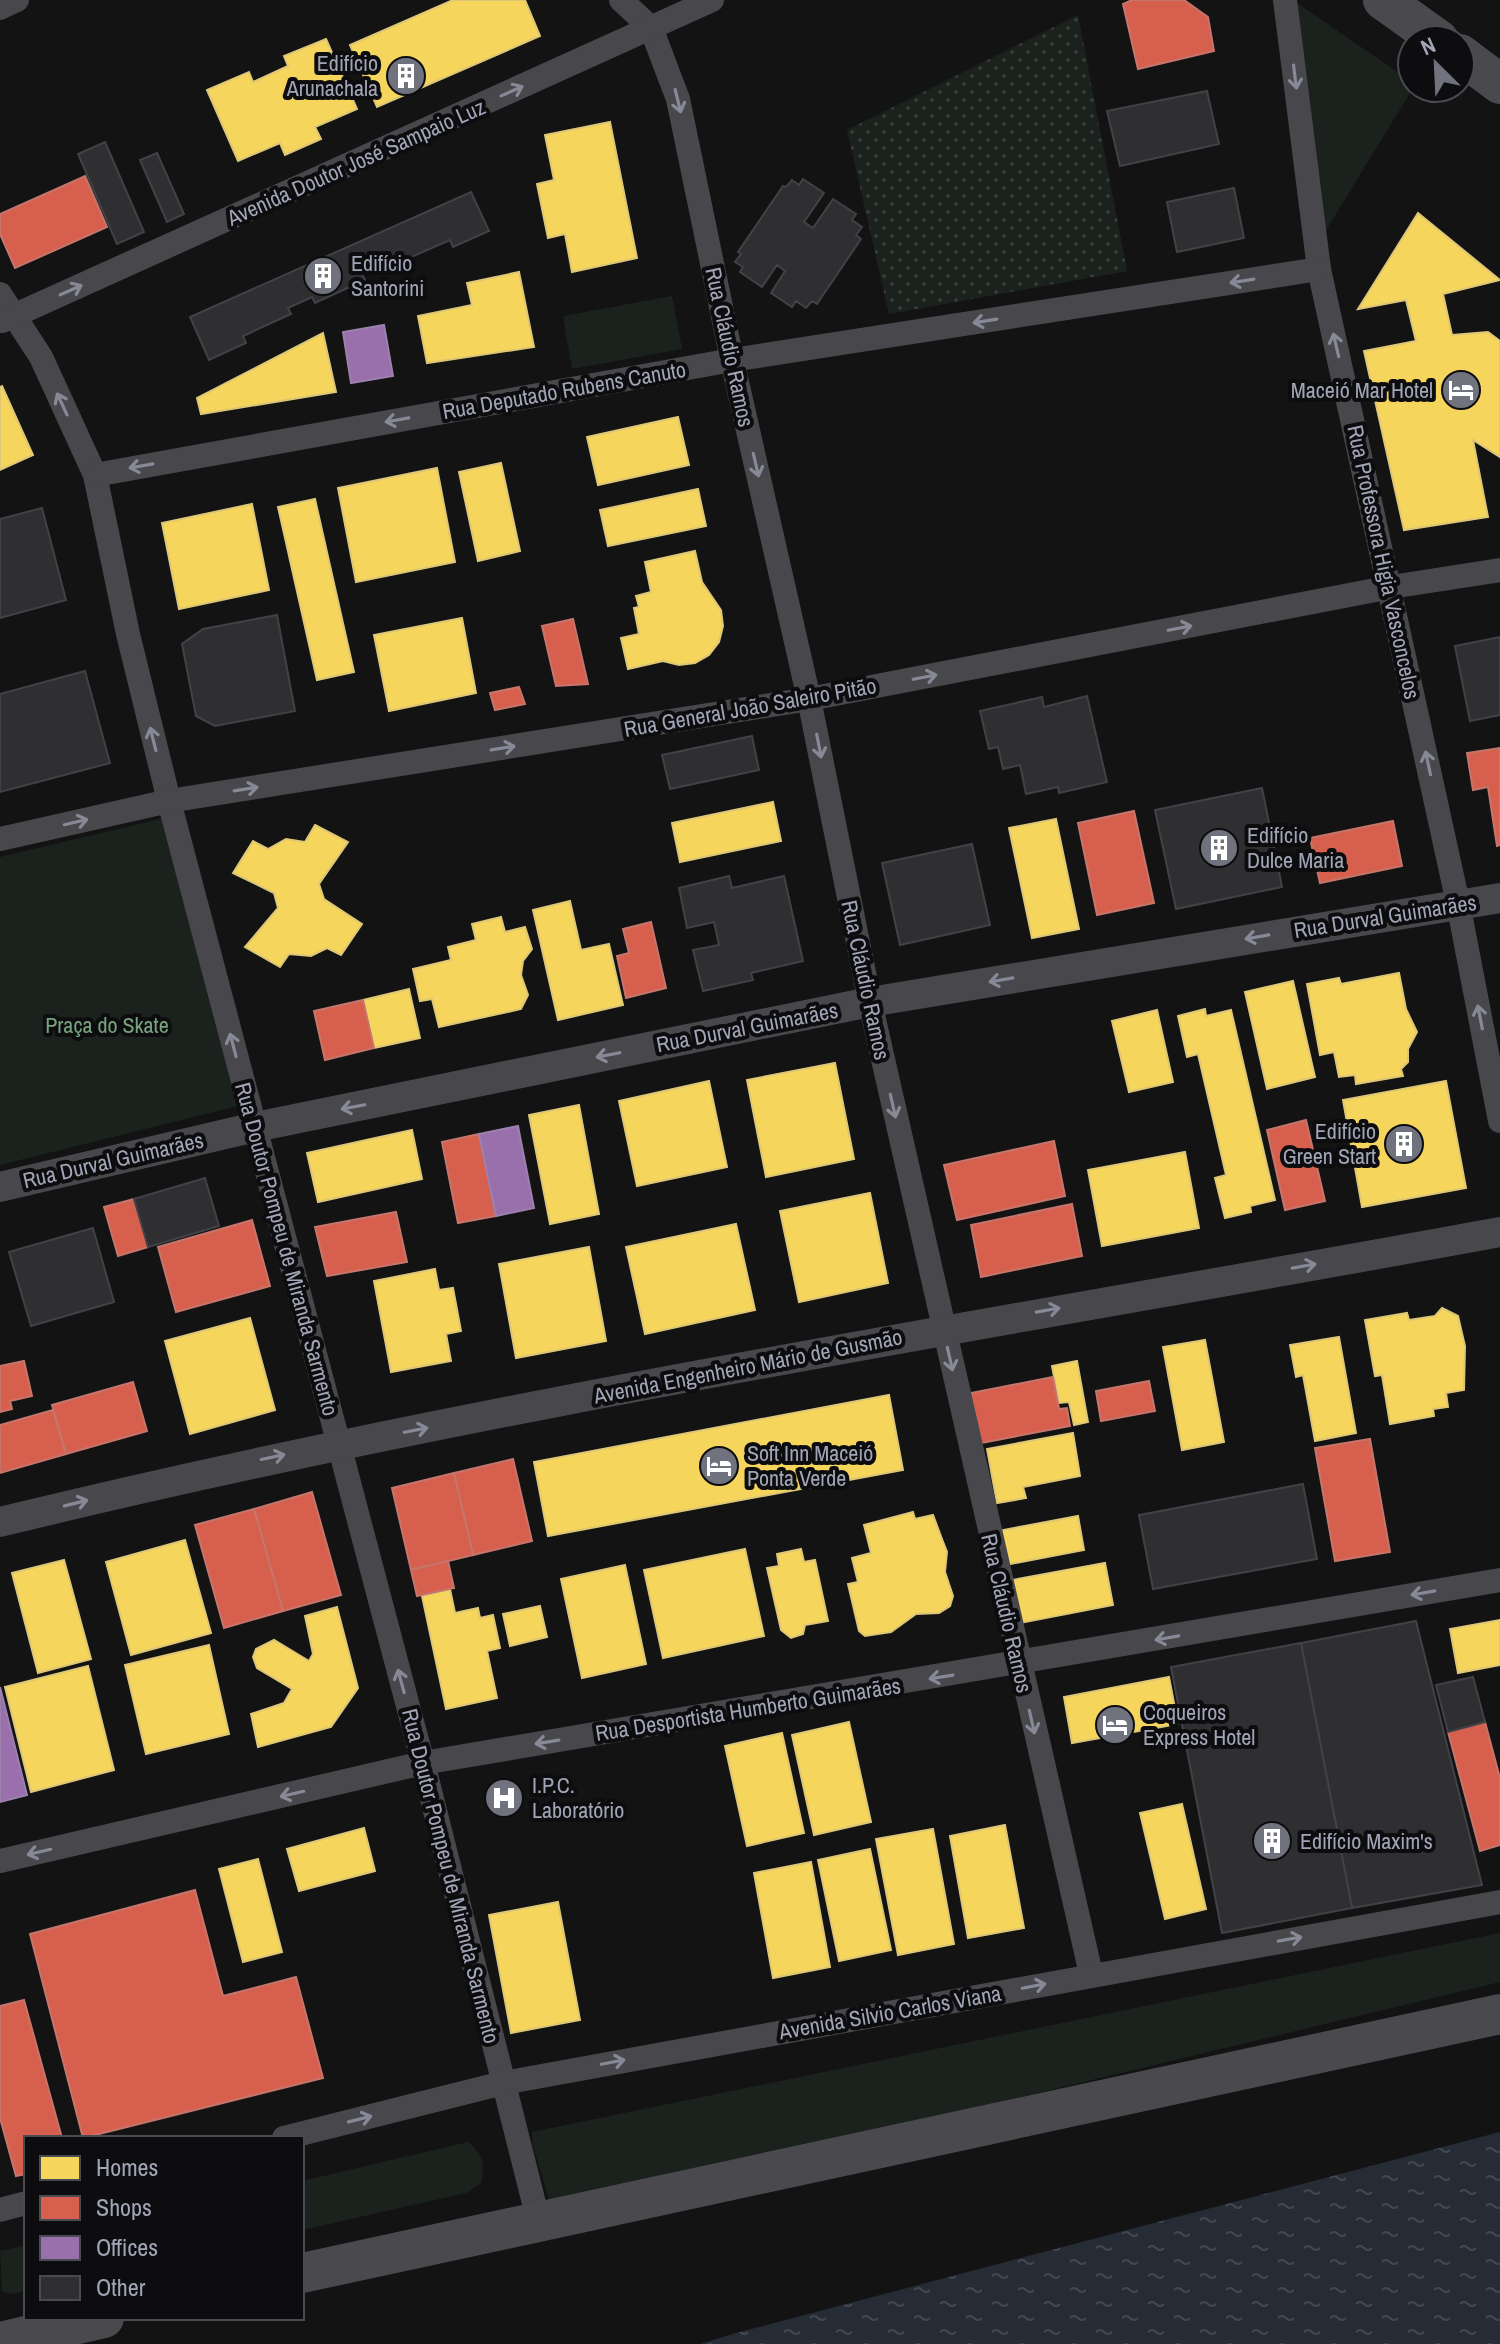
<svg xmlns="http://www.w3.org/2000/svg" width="1500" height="2344" font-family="'Archivo Narrow',sans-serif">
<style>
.grass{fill:url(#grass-dots)}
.park{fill:#1b221d}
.water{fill:url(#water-ripples)}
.homes{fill:#f6d55c;stroke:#ddc777;stroke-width:2}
.shops{fill:#d6604d;stroke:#c6756c;stroke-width:2}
.offices{fill:#9970ab;stroke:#9c80ae;stroke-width:2}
.building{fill:#2f2f31;stroke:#414247;stroke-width:2}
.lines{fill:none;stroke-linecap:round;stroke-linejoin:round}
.minor{stroke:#47474c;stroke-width:24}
.tertiary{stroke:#47474c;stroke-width:30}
.primary{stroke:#49494e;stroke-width:40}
.oneway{stroke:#878996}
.labels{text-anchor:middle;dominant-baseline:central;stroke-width:8;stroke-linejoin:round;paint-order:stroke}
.poi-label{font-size:22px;fill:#a2a5b6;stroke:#0d0d0f;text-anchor:start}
.street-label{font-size:22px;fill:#a2a5b6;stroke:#0d0d0f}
.park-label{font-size:22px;fill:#77a37f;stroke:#0d0d0f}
</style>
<defs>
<pattern id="grass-dots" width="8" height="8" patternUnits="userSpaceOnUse" patternTransform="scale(2)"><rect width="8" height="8" fill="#1b221d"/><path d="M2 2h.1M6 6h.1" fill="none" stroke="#393f3c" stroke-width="1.8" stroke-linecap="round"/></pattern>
<pattern id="water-ripples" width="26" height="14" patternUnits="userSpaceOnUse" patternTransform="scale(2)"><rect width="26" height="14" fill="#252c36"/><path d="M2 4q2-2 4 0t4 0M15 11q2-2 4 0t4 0" fill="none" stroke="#424851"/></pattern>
</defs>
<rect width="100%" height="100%" fill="#131313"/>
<polygon class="grass" points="1078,15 1127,271 889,314 847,130"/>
<g class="park">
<polygon points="1294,1 1412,82 1413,88 1320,240"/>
<polygon points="672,296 682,349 572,369 563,316"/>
<polygon points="164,818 238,1106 0,1165 0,857"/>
<polygon points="1500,1933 1500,1982 563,2207 549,2200 533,2146 532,2132"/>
<path d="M468 2142C483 2154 485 2165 481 2183L466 2193 302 2230V2181Z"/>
<polygon points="26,2245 26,2291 11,2294 2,2291 0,2251"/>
</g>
<polygon class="water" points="1500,2132 1500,2344 700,2344 736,2333"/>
<g class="homes">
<polygon points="453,0 525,0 540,36 377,107 350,45"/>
<polygon points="326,39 357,109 315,127 321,139 285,155 280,143 238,161 207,90 249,72 253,82 288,66 284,56"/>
<polygon points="610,122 637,258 572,272 565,234 548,238 537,184 554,180 545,135"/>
<polygon points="1418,213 1500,280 1443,294 1452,335 1488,332 1500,341 1500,457 1473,440 1488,517 1404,530 1364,351 1416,341 1406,300 1358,309"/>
<polygon points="519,272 534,347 427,363 418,316 472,305 467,283"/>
<polygon points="323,333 336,392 201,414 197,398"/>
<polygon points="2,386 33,455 0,470 0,387"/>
<polygon points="678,417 689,465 598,485 587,437"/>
<polygon points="501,463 520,551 478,561 459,472"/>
<polygon points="437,468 455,562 356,582 338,488"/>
<polygon points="698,489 706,526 608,546 600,510"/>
<polygon points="315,499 354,672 317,680 278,507"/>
<polygon points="252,504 269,590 179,609 162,523"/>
<polygon points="695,551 702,582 721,610 723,626 719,642 709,655 695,663 679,665 663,661 628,669 621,638 639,634 634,608 639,607 636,596 651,592 645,562"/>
<polygon points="462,618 476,693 389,711 374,635"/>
<polygon points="773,802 781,841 680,862 672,823"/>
<polygon points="1056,819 1079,929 1032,938 1009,828"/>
<polygon points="315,825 348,842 319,884 324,899 362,924 341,955 327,948 311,956 289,954 280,967 245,947 278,908 274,893 233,873 253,841 268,849 286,839 305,842"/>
<polygon points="570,901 581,950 609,944 623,1005 558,1020 533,910"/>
<polygon points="501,917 505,932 525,927 532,949 523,961 521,975 528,995 521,1009 439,1027 432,999 420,1001 413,969 451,960 448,947 476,940 472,924"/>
<polygon points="1399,973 1406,1009 1417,1032 1408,1049 1408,1062 1401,1069 1403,1076 1356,1084 1355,1075 1339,1077 1334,1052 1320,1055 1307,984 1339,978 1341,984"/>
<polygon points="1293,981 1315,1077 1267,1089 1245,992"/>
<polygon points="409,989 420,1038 374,1048 363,1000"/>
<polygon points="1205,1009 1206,1016 1231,1010 1275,1200 1250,1206 1251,1212 1225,1218 1215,1178 1226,1175 1198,1054 1187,1057 1178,1016"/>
<polygon points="1157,1010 1173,1082 1129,1092 1112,1021"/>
<polygon points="835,1063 854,1159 766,1177 747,1080"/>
<polygon points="709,1081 727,1167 637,1186 619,1101"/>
<polygon points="1446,1081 1466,1188 1362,1207 1343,1100"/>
<polygon points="579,1105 599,1214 550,1224 529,1115"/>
<polygon points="412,1130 422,1179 318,1202 307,1153"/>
<polygon points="1185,1152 1199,1228 1102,1246 1088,1170"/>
<polygon points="870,1193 888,1283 799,1302 780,1211"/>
<polygon points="736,1224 755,1310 645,1334 626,1247"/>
<polygon points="589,1247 606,1341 516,1358 499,1264"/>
<polygon points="435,1269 439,1290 453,1288 461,1331 446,1334 451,1361 391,1372 374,1281"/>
<polygon points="1442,1308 1458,1316 1465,1346 1464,1390 1446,1393 1448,1407 1433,1409 1434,1416 1390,1424 1382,1375 1375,1376 1365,1320 1407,1313 1409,1320 1435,1316"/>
<polygon points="250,1318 275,1410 190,1434 165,1341"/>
<polygon points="1339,1337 1356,1433 1315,1441 1303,1375 1296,1377 1290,1345"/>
<polygon points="1205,1340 1224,1442 1182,1450 1163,1347"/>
<polygon points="1077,1361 1088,1422 1074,1425 1069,1402 1059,1403 1052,1366"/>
<polygon points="889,1395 903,1470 548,1536 534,1462"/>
<polygon points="1073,1433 1080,1476 1023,1487 1026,1498 997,1503 987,1449"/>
<polygon points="913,1512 915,1519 933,1515 942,1539 947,1552 945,1572 953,1596 950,1606 939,1613 916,1614 891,1632 865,1636 859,1631 848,1584 858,1582 852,1558 871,1553 864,1525"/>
<polygon points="1078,1516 1084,1550 1005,1565 998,1531"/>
<polygon points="185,1540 211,1633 131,1655 106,1562"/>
<polygon points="745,1549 764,1636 663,1658 644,1570"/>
<polygon points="801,1549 804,1562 815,1560 828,1621 805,1625 803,1634 791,1638 781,1630 767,1568 779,1566 777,1554"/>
<polygon points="64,1560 91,1659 38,1673 12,1573"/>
<polygon points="1105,1563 1113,1605 1015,1624 1007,1581"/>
<polygon points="625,1565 646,1664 582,1678 561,1579"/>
<polygon points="450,1589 455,1613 478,1608 480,1618 493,1615 500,1648 487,1651 497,1698 446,1709 422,1596"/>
<polygon points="540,1606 547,1637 510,1646 503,1614"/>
<polygon points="337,1607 358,1688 331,1727 258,1747 251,1714 284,1703 292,1689 257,1668 253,1657 256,1649 274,1640 309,1661 313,1654 305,1616"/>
<polygon points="1500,1620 1500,1665 1458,1673 1450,1629"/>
<polygon points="209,1645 229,1734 146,1754 125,1665"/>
<polygon points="88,1666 114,1770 31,1792 5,1687"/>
<polygon points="1169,1677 1178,1724 1072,1743 1064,1697"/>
<polygon points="849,1722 871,1822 814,1835 792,1735"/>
<polygon points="782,1733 804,1833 747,1846 725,1746"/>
<polygon points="1182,1804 1206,1909 1165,1919 1140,1813"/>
<polygon points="1005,1825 1024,1928 968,1938 950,1836"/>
<polygon points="364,1828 375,1871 299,1891 287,1849"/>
<polygon points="933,1829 954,1944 898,1955 876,1839"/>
<polygon points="870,1849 891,1950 839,1961 818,1860"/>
<polygon points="258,1859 282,1952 243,1962 219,1869"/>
<polygon points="811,1862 830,1967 773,1978 754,1873"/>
<polygon points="558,1902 580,2020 511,2033 489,1915"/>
</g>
<g class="shops">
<polygon points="1132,0 1184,0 1208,17 1214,51 1138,69 1123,4"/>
<polygon points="85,176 107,227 15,268 0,234 0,214"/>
<polygon points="573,619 588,684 556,686 542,626"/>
<polygon points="519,687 525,704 495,710 490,693"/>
<polygon points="1500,748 1500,845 1497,846 1488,787 1473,790 1467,753"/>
<polygon points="1134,811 1154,903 1097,915 1078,823"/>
<polygon points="1393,821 1402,866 1320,883 1310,838"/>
<polygon points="651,922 666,988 626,998 617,956 629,953 623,929"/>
<polygon points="363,1000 374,1048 325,1060 314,1011"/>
<polygon points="1306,1120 1325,1201 1285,1210 1267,1130"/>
<polygon points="479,1134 496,1216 458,1223 442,1142"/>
<polygon points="1054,1141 1065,1196 957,1220 944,1165"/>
<polygon points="134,1199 148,1247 118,1256 104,1207"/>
<polygon points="1072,1204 1082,1256 981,1277 971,1225"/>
<polygon points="396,1212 407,1262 327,1276 315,1227"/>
<polygon points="252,1220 270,1286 176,1312 158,1247"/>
<polygon points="24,1361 32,1396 10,1401 12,1409 0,1412 0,1366"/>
<polygon points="1053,1377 1059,1409 1067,1408 1070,1426 981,1443 971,1393"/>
<polygon points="1149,1381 1155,1411 1101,1421 1096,1391"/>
<polygon points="133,1382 147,1431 66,1454 52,1405"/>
<polygon points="53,1410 66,1454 0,1473 0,1425"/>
<polygon points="1370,1439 1390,1552 1335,1561 1315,1448"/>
<polygon points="513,1459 532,1541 473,1555 454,1473"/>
<polygon points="454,1473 473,1555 411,1570 392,1488"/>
<polygon points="312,1492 341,1595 283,1611 254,1509"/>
<polygon points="254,1509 283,1611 224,1628 195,1525"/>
<polygon points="448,1561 454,1588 417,1596 411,1570"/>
<polygon points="1485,1722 1500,1778 1500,1845 1480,1851 1448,1732"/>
<polygon points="195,1890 223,1996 296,1977 323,2078 83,2138 30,1934"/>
<polygon points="24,2000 62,2138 26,2138 26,2174 16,2176 0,2118 0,2006"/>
</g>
<g class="offices">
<polygon points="384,325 393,376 351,383 343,332"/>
<polygon points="518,1126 534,1208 496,1216 479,1134"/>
<polygon points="0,1687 27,1795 0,1802"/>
</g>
<g class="building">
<polygon points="1207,91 1219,144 1120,166 1107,111"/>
<polygon points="105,142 144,232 117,244 78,154"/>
<polygon points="157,153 184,214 167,222 140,160"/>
<polygon points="803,179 824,193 804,222 813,228 833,199 856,214 852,220 862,227 856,235 861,239 817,304 812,301 806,308 796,301 792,307 771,293 785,271 777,265 762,287 740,272 743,267 735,262 741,254 738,252 783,186 786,187 792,180 799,185"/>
<polygon points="1234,188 1244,238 1177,252 1167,202"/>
<polygon points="471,192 489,231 453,247 450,240 393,265 390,259 361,272 365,280 315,303 312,297 288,308 291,314 243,336 246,343 209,360 190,317"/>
<polygon points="42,508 66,600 0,618 0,519"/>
<polygon points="277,615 295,711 215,726 196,716 182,644 203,629"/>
<polygon points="1500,637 1500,715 1470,721 1455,646"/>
<polygon points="85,671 110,763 0,792 0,694"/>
<polygon points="1087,696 1107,782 1059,793 1058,787 1026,794 1020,765 1003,769 998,747 989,749 980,711 1042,697 1044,707"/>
<polygon points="752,736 759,770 670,789 662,755"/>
<polygon points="1262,788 1282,887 1176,909 1155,810"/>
<polygon points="972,844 990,925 900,945 882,863"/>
<polygon points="729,876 732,888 784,876 803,961 751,973 753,980 703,991 693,950 719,945 714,922 687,928 679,888"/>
<polygon points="205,1178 219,1226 148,1247 134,1199"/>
<polygon points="93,1228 114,1302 31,1326 9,1252"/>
<polygon points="1303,1484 1317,1559 1153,1589 1139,1515"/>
<polygon points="1416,1621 1482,1885 1352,1908 1301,1643"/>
<polygon points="1301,1643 1352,1908 1222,1933 1171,1667"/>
<polygon points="1473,1677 1485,1722 1448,1732 1436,1685"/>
</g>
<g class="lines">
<g class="minor">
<polyline points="621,0 651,28 678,99 732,360 809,699 870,1002 1091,1974"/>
<polyline points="1285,0 1319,269 1458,903 1500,1121"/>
<polyline points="0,8 17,0"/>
<polyline points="0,294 41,357 95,475 128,634 169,801 423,1763 538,2219"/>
<polyline points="2,321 712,0"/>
<polyline points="95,475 732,360 1319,269"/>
<polyline points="0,839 169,801 809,699 1391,587 1500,570"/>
<polyline points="0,1861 423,1763 1500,1580"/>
<polyline points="284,2138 503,2083 1500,1902"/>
<polyline points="0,2210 26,2203"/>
</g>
<g class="tertiary">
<polyline points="0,1187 255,1127 870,1002 1500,898"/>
<path d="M0 1522C495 1401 999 1324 1500 1232"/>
</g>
<g class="primary">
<polyline points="1383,0 1439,40"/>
<polyline points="1460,54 1500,84"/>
<polyline points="302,2273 1500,2014"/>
<polyline points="0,2342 104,2318"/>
</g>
</g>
<defs><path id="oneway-shaft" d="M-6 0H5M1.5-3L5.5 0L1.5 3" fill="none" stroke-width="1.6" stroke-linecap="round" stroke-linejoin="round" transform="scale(2)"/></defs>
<g class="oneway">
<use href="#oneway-shaft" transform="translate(1295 77) rotate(83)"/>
<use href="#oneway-shaft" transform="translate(512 91) rotate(-24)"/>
<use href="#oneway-shaft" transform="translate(678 101) rotate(76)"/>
<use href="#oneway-shaft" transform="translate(1242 281) rotate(171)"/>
<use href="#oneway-shaft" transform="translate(71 290) rotate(-24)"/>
<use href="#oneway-shaft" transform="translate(985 321) rotate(171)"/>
<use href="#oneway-shaft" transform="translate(1336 345) rotate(-103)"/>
<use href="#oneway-shaft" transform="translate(62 404) rotate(-115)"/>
<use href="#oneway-shaft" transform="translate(397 420) rotate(170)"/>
<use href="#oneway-shaft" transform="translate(756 465) rotate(77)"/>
<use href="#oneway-shaft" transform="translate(141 466) rotate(170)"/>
<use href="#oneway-shaft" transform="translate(1180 628) rotate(-11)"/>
<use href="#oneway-shaft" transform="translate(925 677) rotate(-11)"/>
<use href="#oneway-shaft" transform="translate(153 739) rotate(-104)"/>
<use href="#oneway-shaft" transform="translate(819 746) rotate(79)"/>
<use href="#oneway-shaft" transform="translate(503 748) rotate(-9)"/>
<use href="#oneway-shaft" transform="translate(1428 763) rotate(-102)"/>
<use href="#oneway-shaft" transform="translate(246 789) rotate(-9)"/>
<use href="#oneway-shaft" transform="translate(76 822) rotate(-13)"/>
<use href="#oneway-shaft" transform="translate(1257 937) rotate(170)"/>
<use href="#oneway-shaft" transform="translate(1001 980) rotate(170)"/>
<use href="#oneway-shaft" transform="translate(1480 1017) rotate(-101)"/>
<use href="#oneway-shaft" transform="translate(233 1045) rotate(-105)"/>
<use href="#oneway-shaft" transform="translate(608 1055) rotate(169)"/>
<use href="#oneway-shaft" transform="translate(893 1106) rotate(77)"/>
<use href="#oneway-shaft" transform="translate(353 1107) rotate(169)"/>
<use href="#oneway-shaft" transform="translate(1304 1266) rotate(-10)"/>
<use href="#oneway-shaft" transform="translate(1048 1310) rotate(-10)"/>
<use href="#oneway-shaft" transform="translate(950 1359) rotate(77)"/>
<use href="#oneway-shaft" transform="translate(416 1430) rotate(-11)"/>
<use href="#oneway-shaft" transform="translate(273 1457) rotate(-12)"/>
<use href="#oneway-shaft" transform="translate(76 1503) rotate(-14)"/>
<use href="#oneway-shaft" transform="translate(1423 1593) rotate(170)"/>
<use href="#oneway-shaft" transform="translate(1167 1638) rotate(170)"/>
<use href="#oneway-shaft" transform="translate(941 1677) rotate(171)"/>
<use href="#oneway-shaft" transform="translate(401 1681) rotate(-105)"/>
<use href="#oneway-shaft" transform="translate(1032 1722) rotate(77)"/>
<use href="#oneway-shaft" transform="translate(547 1742) rotate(171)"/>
<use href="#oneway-shaft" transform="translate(292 1794) rotate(167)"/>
<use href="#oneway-shaft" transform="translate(39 1852) rotate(167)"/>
<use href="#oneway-shaft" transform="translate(1290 1939) rotate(-10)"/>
<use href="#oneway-shaft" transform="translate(1034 1986) rotate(-11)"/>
<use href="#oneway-shaft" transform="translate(613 2062) rotate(-11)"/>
<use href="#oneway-shaft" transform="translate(360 2119) rotate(-14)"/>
</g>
<defs>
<g id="building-disc" transform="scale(2)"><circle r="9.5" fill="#70727d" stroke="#0d0d0f"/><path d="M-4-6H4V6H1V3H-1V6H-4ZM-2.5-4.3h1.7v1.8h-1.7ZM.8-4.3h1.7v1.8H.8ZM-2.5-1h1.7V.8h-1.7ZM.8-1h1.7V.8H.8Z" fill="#fff"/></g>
<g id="hotel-disc" transform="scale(2)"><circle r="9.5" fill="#70727d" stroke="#0d0d0f"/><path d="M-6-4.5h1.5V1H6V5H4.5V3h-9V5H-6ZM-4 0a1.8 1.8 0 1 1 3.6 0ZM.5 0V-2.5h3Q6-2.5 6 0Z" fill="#fff"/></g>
<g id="hospital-disc" transform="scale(2)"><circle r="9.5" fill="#70727d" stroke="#0d0d0f"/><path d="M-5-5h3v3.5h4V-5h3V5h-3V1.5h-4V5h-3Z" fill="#fff"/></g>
</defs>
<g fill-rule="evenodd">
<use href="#building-disc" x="406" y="76"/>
<use href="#building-disc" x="323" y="276"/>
<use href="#hotel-disc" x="1461" y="390"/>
<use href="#building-disc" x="1219" y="848"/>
<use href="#building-disc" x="1404" y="1144"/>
<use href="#hotel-disc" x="719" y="1466"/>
<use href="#hotel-disc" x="1115" y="1725"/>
<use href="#hospital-disc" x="504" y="1798"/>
<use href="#building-disc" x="1272" y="1841"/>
</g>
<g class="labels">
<g class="poi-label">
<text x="378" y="63" text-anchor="end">Edifício<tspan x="378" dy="25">Arunachala</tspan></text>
<text x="351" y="263">Edifício<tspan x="351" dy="25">Santorini</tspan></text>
<text x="1433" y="390" text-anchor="end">Maceió Mar Hotel</text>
<text x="1247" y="835">Edifício<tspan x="1247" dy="25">Dulce Maria</tspan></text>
<text x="1376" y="1131" text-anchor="end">Edifício<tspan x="1376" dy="25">Green Start</tspan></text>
<text x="747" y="1453">Soft Inn Maceió<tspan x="747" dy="25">Ponta Verde</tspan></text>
<text x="1143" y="1712">Coqueiros<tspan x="1143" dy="25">Express Hotel</tspan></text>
<text x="532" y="1785">I.P.C.<tspan x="532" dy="25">Laboratório</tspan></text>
<text x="1300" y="1841">Edifício Maxim's</text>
</g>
<g class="street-label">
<text transform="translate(356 162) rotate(-24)">Avenida Doutor José Sampaio Luz</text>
<text transform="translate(730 347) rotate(78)">Rua Cláudio Ramos</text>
<text transform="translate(564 390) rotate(-10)">Rua Deputado Rubens Canuto</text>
<text transform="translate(1384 562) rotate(78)">Rua Professora Higia Vasconcelos</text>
<text transform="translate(750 707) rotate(-10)">Rua General João Saleiro Pitão</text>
<text transform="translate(1385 916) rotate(-9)">Rua Durval Guimarães</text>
<text transform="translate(866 980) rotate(78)">Rua Cláudio Ramos</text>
<text transform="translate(747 1027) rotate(-11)">Rua Durval Guimarães</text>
<text transform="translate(113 1160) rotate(-13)">Rua Durval Guimarães</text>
<text transform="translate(287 1249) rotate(75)">Rua Doutor Pompeu de Miranda Sarmento</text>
<text transform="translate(748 1366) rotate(-11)">Avenida Engenheiro Mário de Gusmão</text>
<text transform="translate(1007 1613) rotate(77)">Rua Cláudio Ramos</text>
<text transform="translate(748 1709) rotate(-9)">Rua Desportista Humberto Guimarães</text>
<text transform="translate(451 1876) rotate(76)">Rua Doutor Pompeu de Miranda Sarmento</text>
<text transform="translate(890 2012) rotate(-10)">Avenida Silvio Carlos Viana</text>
</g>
<g class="park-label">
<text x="107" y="1025">Praça do Skate</text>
</g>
</g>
<rect x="24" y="2136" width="280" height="184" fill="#0d0d0f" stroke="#494a52" stroke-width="2"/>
<rect x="40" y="2156" width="40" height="24" fill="#f6d55c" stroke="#494a52" stroke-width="2"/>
<text x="96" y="2176" font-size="24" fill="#a2a5b6">Homes</text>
<rect x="40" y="2196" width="40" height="24" fill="#d6604d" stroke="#494a52" stroke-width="2"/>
<text x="96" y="2216" font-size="24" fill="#a2a5b6">Shops</text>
<rect x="40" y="2236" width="40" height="24" fill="#9970ab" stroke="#494a52" stroke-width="2"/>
<text x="96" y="2256" font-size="24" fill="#a2a5b6">Offices</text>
<rect x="40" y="2276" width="40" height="24" fill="#2f2f31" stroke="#494a52" stroke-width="2"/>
<text x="96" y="2296" font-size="24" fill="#a2a5b6">Other</text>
<g transform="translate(1436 64) rotate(336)"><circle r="38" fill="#0d0d0f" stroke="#494a52" stroke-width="2"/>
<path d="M0-6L14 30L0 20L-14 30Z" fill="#70727d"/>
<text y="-12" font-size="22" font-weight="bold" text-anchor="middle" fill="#a2a5b6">N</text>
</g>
</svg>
